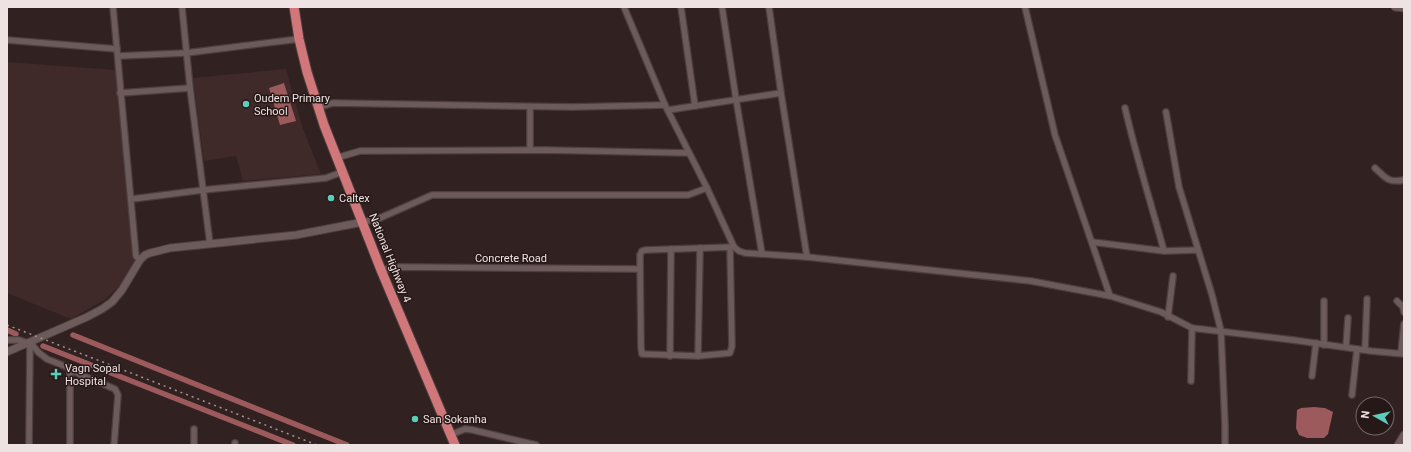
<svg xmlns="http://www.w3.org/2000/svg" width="1411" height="452" font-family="Roboto,sans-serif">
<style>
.built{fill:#402929}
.water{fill:#9d5a5c}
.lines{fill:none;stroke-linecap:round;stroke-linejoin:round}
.canal{stroke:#9d5a5c;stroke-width:5.5}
.minor-casing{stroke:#4c3f3f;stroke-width:8}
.tertiary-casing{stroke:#4c3f3f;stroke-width:9}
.trunk-casing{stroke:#4c3f3f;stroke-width:11}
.minor{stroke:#6d5a5a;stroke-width:5.5}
.tertiary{stroke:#6d5a5a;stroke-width:7}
.trunk{stroke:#d1777a;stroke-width:9}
.rail{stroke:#a29594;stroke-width:1.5;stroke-dasharray:2 4;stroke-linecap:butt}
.poi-dot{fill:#5bcebb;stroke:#271818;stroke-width:1.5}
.labels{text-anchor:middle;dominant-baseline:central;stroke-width:3;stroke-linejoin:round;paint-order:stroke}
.poi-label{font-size:11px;fill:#eee3e2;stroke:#271818;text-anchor:start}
.street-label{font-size:11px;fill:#eee3e2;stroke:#271818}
</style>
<rect width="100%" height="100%" fill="#312121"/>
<g class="built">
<polygon points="7,62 116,70 135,262 120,286 104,300 71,319 7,293"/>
<polygon points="286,69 303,129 321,174 243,181 236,156 204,161 193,78"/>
</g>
<g class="water">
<polygon points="284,83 296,121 280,125 269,88"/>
<polygon points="1314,407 1325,408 1333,412 1328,434 1324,438 1307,438 1299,435 1296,428 1297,410 1301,408"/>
</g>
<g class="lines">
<g class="canal">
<polyline points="7,330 16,334"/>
<polyline points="73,335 347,445"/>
<polyline points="43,346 293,445"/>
</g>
<g class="minor-casing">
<g id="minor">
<polyline points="113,7 136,256 140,260"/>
<polyline points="182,7 190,88 210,244"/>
<polyline points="624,7 665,105 707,188 734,247 739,251 745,253 807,257 1031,281 1110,296 1161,312 1192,328 1293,340 1371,351 1404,354"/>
<polyline points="681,7 695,106"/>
<polyline points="722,7 736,99 762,254"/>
<polyline points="769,7 781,93 807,257"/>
<polyline points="1025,7 1055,135 1110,296"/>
<polyline points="7,40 117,49"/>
<polyline points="118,56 186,53 299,39"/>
<polyline points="120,93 190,88"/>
<polyline points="530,107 530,150"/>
<polyline points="317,108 333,103 572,107 665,105"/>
<path d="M1125 108C1136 156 1151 203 1164 251"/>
<polyline points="668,110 781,93"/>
<polyline points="1166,112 1179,187 1212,295 1221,331 1225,424 1225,445"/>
<polyline points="336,158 360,151 543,150 689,153"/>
<path d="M1375 168C1386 178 1388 183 1404 180"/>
<polyline points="132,199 203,190 326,178 342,172"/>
<polyline points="363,222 380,218 432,195 688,195 707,188"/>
<polyline points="1092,242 1164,251 1198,250"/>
<polyline points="730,247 732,346 730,353 698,356 642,354 641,347 640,255 642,251 645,250 734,247"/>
<polyline points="381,270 400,267 640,269"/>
<polyline points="1324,301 1324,345"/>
<polyline points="1397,301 1403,307 1404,312"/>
<polyline points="1168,317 1173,276"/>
<polyline points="7,340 19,340 28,343"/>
<polyline points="30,342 38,352 47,359 67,367 81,375 115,389 118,395 114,445"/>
<polyline points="1346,347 1348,318"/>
<polyline points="1365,350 1367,299"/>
<polyline points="1401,353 1404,324"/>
<polyline points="670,356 671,249"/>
<polyline points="698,356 700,248"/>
<polyline points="70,370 70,445"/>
<polyline points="1312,376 1316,343"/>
<polyline points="1191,381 1192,328"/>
<polyline points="1352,395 1357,349"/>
<polyline points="194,429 194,445"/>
<polyline points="450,435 465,429 473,430 536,445"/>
<polyline points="235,443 235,445"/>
<polyline points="29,445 30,342"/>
</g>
</g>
<g class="tertiary-casing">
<g id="tertiary">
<polyline points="1395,7 1404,8"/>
<polyline points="7,352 87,317 102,309 112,302 122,290 140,260 145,255 150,253 170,248 296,235 363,222"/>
<polyline points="1398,445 1404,435"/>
</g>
</g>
<g class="trunk-casing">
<polyline id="trunk" points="294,7 299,39 307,72 324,125 381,270 455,445"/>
</g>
<use href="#minor" class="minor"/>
<use href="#tertiary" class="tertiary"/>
<use href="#trunk" class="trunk"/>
<polyline class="rail" points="7,325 317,445"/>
</g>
<g class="poi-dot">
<circle cx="246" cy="104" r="4"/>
<circle cx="331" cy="198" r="4"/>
<path d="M54 368h4v4h4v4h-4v4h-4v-4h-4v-4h4z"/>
<circle cx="415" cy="419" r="4"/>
</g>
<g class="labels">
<g class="poi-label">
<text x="254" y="98">Oudem Primary<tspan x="254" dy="13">School</tspan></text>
<text x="339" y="198">Caltex</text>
<text x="65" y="368">Vagn Sopal<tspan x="65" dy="13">Hospital</tspan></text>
<text x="423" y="419">San Sokanha</text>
</g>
<g class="street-label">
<text transform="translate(390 258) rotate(68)">National Highway 4</text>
<text x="511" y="258">Concrete Road</text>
</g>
</g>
<rect width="1411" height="452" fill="none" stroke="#eee3e2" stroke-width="16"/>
<g transform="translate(1375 416) rotate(278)"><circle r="19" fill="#271818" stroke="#776969"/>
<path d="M0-3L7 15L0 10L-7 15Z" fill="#5bcebb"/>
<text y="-6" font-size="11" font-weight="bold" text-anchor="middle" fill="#eee3e2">N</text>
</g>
</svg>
